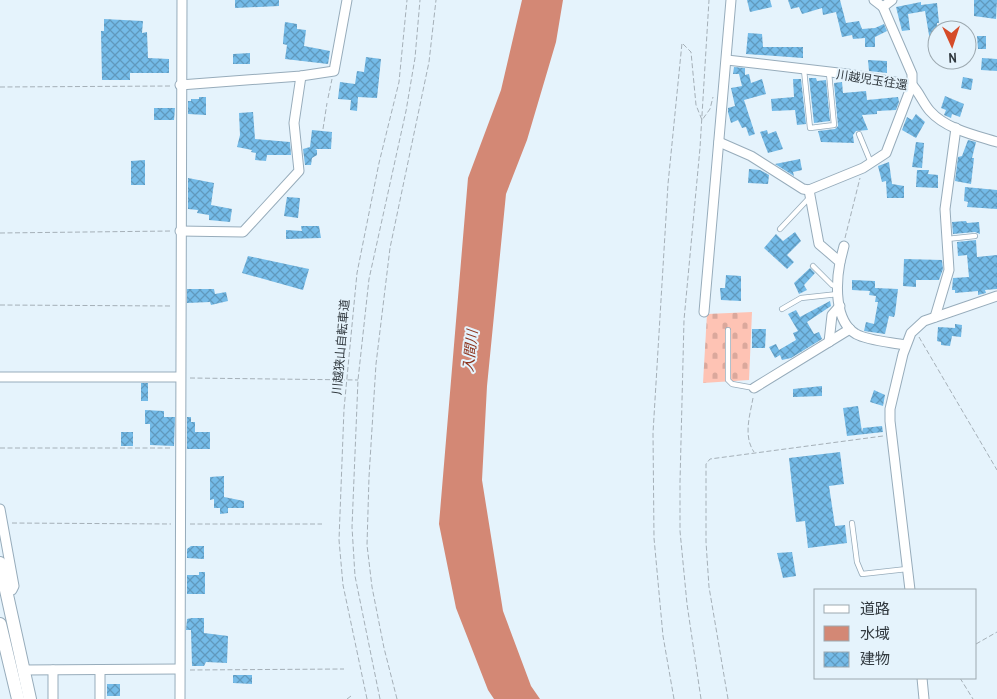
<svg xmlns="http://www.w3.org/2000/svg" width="997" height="699" font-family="'Archivo Narrow','Noto Sans JP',sans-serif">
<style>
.cemetery{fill:url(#cemetery-stones)}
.water{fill:#d38875}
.building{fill:url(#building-cross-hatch)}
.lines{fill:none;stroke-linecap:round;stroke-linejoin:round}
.lane-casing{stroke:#97acbb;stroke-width:6}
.street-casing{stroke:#97acbb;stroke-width:11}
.secondary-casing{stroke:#97acbb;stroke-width:14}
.path{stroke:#a5b0b8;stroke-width:1;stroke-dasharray:5 2.5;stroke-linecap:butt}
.lane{stroke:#fff;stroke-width:4.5}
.street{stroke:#fff;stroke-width:9}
.secondary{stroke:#fff;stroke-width:12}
.labels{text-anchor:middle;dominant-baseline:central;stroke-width:4;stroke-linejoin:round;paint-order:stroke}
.street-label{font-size:12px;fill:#31393f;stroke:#e5f3fc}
.water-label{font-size:14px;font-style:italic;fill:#8c331d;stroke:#e5f3fc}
</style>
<defs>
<pattern id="cemetery-stones" width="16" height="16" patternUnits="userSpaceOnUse" patternTransform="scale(1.25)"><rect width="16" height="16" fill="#fec3b4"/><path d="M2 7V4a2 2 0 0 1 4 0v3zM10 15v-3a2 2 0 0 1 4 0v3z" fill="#daa89c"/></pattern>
<pattern id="building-cross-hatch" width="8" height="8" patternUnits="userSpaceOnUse" patternTransform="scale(1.25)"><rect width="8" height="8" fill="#74bbe8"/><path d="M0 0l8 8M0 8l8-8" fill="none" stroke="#6099bd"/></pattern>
</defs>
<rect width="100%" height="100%" fill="#e5f3fc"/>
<polygon class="cemetery" points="752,312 749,380 703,383 707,314"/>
<polygon class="water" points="522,0 563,0 556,42 527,140 506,194 487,386 482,480 503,611 531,686 540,699 494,699 488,690 456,608 439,524 468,178 501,90"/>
<g class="building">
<polygon points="235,0 279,0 279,6 235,8"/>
<polygon points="747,0 770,0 772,7 750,12"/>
<polygon points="788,0 840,0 846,23 859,21 862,29 875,28 884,24 887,31 875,37 875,47 865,47 865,38 853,39 852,35 842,37 836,12 823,15 822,8 802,14 799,7 791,9"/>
<polygon points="974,0 997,0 996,19 974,16"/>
<polygon points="921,2 921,5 937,3 939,23 937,23 937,46 931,47 925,11 908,14 910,30 902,31 896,7"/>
<polygon points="104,19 143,21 142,33 147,32 148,58 169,59 169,73 130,73 130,80 102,80 101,31 104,31"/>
<polygon points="285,22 297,24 297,29 306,30 304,46 330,51 328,64 285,59 287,45 283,44 283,42"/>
<polygon points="748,33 762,34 763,47 803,47 803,58 746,54"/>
<polygon points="977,36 986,36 986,49 978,49"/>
<polygon points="250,53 250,64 233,64 233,54"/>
<polygon points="366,57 381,59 377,98 358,97 357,111 350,110 351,100 338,99 340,82 355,84 357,71 364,72"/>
<polygon points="982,58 997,59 997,71 981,70"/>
<polygon points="868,60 887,61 887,73 869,71"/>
<polygon points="734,67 745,68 745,75 749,74 751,83 762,79 766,94 744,100 755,134 749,136 746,127 742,128 738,120 731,123 728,112 728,108 735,106 731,88 742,86 739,74 733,74"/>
<polygon points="963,77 973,79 971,90 961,88"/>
<polygon points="809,78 816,78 817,81 826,80 830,121 814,123"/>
<polygon points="793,79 801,79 806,124 797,125 795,110 772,111 771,99 794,97"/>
<polygon points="842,82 843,93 866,91 867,100 898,97 899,102 896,110 877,111 877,114 862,115 868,130 856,131 853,135 854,143 821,142 818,131 835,129 838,126 834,83"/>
<polygon points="945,96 964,104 960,117 952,114 951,118 944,115 946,110 941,108"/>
<polygon points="199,97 206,97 206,115 188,114 188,101 191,101 191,99 199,99"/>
<polygon points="154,108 175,108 174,120 154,120"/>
<polygon points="253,112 255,139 290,142 291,155 267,155 266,161 255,160 256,153 251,152 252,150 237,147 240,135 239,113"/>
<polygon points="916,114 925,122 916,138 902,130 907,117 912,120"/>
<polygon points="312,130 332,132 331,149 315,149 317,150 317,155 312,158 311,165 305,165 303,149 310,147"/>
<polygon points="767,130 768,134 776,131 783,149 768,153 760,132"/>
<polygon points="968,140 976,142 972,158 974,158 971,184 955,181 958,157 962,156"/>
<polygon points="916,142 924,143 922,168 912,167"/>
<polygon points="800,159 802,170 793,172 794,176 775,164"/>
<polygon points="145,160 145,185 131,185 131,161"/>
<polygon points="889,162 892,184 904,186 904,198 887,198 886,181 882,182 878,166"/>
<polygon points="749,169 760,170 769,175 768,184 748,183"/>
<polygon points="917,170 929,170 928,174 938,175 938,188 916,187"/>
<polygon points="188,178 214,183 211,205 232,209 230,222 209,220 209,215 197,213 198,210 188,209"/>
<polygon points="965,187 997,190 997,209 967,207 968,202 964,201"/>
<polygon points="287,197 300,198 298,218 284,216"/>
<polygon points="966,221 967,223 979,222 980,234 975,232 953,234 952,222"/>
<polygon points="301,226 319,226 321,238 286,239 286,230 302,231"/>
<polygon points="795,232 801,241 787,255 794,262 787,269 764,248 776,234 783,241"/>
<polygon points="976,240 977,257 997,255 997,289 985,290 986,293 978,295 978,291 955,293 955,290 952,290 953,278 969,277 967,255 958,256 957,242"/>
<polygon points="248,256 309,269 303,290 242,273"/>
<polygon points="904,259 942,260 943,269 939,280 916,280 916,287 903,286"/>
<polygon points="810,268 815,273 804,285 807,290 799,294 794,283"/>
<polygon points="726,275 741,276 741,301 721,300 720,288 725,288"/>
<polygon points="852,280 875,281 875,288 898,289 895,314 894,317 889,316 885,334 864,331 866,322 874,324 878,302 875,302 876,296 869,295 870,291 852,290"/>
<polygon points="187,289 214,289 215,294 226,292 228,301 211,305 210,302 187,303"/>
<polygon points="830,301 831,306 807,322 814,334 819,332 822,339 791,358 782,360 780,355 775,358 769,347 776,344 779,350 796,340 793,333 798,331 788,314 796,310 800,317"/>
<polygon points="955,324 962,325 961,337 952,336 950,346 941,345 941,342 937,341 938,327 955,328"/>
<polygon points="752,329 766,329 765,348 752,348"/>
<rect x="141" y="383" width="7" height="18"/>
<polygon points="822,386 822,396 793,397 793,389"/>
<polygon points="874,390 885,395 883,406 870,402"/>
<polygon points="858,406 862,432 863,428 882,426 883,432 847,436 843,408"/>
<polygon points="145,410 164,411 164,417 175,417 174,446 150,445 150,424 145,424"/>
<polygon points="187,417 191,417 191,422 195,422 195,432 210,432 210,449 187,449"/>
<rect x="121" y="432" width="12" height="14"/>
<polygon points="840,452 844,484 829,486 835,526 845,525 847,543 808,548 805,521 796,522 789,458"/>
<polygon points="224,476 224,497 244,501 244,508 228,508 228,513 220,514 220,508 214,508 214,499 210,500 210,477"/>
<polygon points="204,546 204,559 187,558 187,549 191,546"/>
<polygon points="792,552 796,576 783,578 777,553"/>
<polygon points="199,572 205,572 205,594 187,594 187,575 199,575"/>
<polygon points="192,618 204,618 204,633 228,636 227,663 206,662 204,666 192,666 191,630 186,630 187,619"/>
<polygon points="233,675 252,675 252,684 233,683"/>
<rect x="107" y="684" width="13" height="12"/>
</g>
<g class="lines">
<g class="lane-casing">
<g id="lane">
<polyline points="804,70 810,128 834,125 829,73"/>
<polyline points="859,134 871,163"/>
<polyline points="780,229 810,197"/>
<polyline points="947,239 975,236"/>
<polyline points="813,266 832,285 837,287"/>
<polyline points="782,309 801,298 838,294"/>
<polyline points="728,330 728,380 732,384 754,388"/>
<polyline points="852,523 857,562 862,574 907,569"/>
</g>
</g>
<g class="street-casing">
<g id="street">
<polyline points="874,0 883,7 892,0"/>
<path d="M727 60 847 74 912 85C919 92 923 103 930 111 946 129 974 135 997 142"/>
<polyline points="180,85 301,76 334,71 347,0"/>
<polyline points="719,142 751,156 803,189 809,190 863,168 886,153 912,85 912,74 883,7"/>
<path d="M809 190 819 244 840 262C836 283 834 321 856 334 869 341 890 342 905 345"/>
<polyline points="180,231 243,232 299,171 294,123 301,76"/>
<polyline points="840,262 844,246"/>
<polyline points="704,312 731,0"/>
<polyline points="935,317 949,270 945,209 956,128"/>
<polyline points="829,342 832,315 840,306"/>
<polyline points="0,377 180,377"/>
<polyline points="754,388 850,329"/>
<polyline points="0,509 14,586 12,590 6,592"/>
<polyline points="910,590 890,421 890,409 903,354 911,333 924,321 997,296"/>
<polyline points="23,670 179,669"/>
<polyline points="53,670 53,699"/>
<polyline points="100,670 100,699"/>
<polyline points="922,678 924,699"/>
<polyline points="180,699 182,0"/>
</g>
</g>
<g class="secondary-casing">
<g id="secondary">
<polyline points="0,563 30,699"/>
<polyline points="0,624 18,699"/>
</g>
</g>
<g class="path">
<polyline points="0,87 172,86"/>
<polyline points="328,98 332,79"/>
<polyline points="323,129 327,103"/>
<polyline points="0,233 172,231"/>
<polyline points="845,238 860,178"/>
<polyline points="0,305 172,306"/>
<polyline points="919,337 997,470"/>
<polyline points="190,378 358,380"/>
<path d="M753 398C750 415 743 436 754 452"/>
<polyline points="0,448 171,448"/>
<polyline points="12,523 171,524"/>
<polyline points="190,524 322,524"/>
<polyline points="976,644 997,632"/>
<polyline points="190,670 344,669"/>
<polyline points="960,678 973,699"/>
<polyline points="347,699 351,696"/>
<polyline points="367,699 343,585 339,540 344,409 357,273 379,163 399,82 407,0"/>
<polyline points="380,699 355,576 352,527 358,380 369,279 406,111 415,58 420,0"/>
<polyline points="397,699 384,648 372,587 367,545 369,477 376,364 390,248 429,62 436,0"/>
<polyline points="674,699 663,636 654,538 653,433 668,184 682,43 691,52 696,105 702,120 710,109 713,97"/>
<polyline points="701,699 687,604 680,531 680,482 684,320 700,148 709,0"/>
<polyline points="728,699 709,587 706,542 706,464 710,459 883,436"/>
</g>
<use href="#lane" class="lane"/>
<use href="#street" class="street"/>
<use href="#secondary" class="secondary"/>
</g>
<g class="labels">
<g class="street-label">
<text transform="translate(872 80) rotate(9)">川越児玉往還</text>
<text transform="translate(341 347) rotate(-85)">川越狭山自転車道</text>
</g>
<g class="water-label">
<text transform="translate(470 351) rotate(-84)">入間川</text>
</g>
</g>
<rect x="814" y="589" width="162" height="90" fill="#e5f3fc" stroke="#9da9b0"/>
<rect x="824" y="605" width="25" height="8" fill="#ffffff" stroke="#9da9b0"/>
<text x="860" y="614" font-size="15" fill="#31393f">道路</text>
<rect x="824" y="626" width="25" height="15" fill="#d38875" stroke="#9da9b0"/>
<text x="860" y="639" font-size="15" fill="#31393f">水域</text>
<rect x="824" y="652" width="25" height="15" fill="url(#building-cross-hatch)" stroke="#9da9b0"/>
<text x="860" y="664" font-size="15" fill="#31393f">建物</text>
<g transform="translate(952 45) rotate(177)"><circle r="24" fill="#e5f3fc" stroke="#9da9b0"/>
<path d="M0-4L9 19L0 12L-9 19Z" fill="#d54b29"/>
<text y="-8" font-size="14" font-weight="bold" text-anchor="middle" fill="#31393f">N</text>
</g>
</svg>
